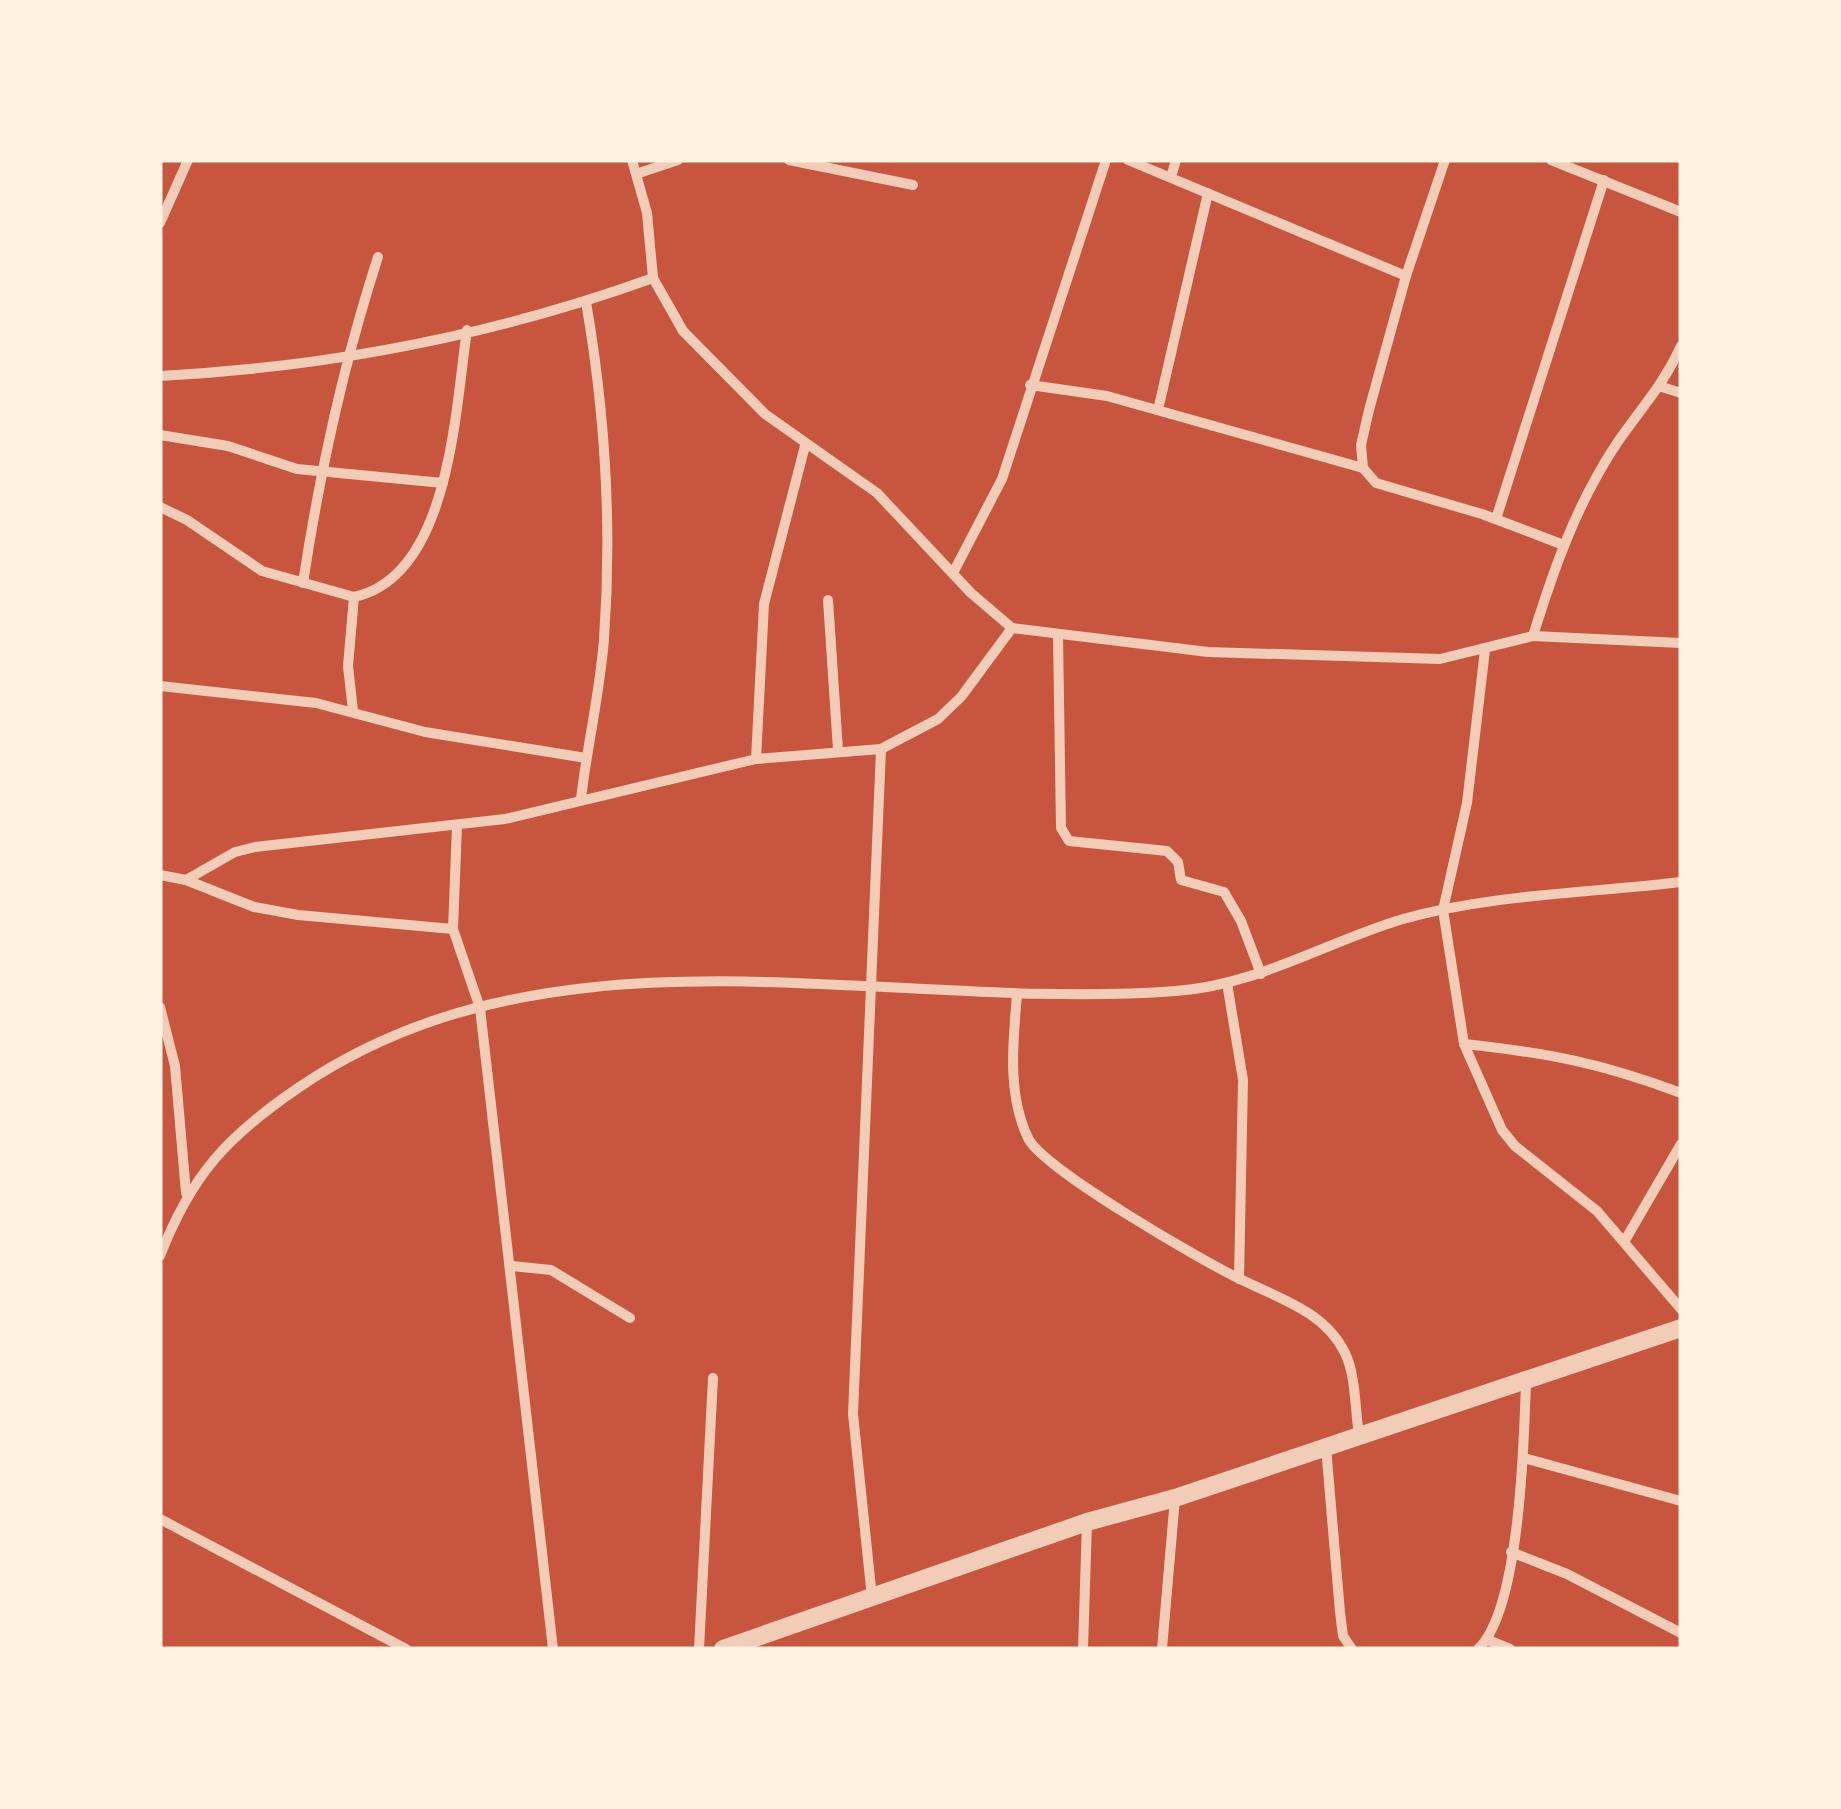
<svg xmlns="http://www.w3.org/2000/svg" width="1841" height="1809" font-family="Roboto,sans-serif">
<style>
.lines{fill:none;stroke-linecap:round;stroke-linejoin:round}
.minor{stroke:#f1ccb7;stroke-width:10}
.tertiary{stroke:#f1ccb7;stroke-width:18}
</style>
<rect width="100%" height="100%" fill="#c8553d"/>
<g class="lines">
<g class="minor">
<polyline points="632,160 647,213 653,278 683,331 765,414 877,493 971,593 1012,628 1208,652 1440,659 1533,636 1681,643"/>
<polyline points="789,160 913,185"/>
<polyline points="1128,160 1406,276"/>
<polyline points="1445,160 1406,276 1369,410 1361,445 1363,468 1376,483 1482,514 1561,544"/>
<polyline points="1551,160 1681,212"/>
<polyline points="639,173 678,160"/>
<polyline points="1171,177 1176,160"/>
<polyline points="160,223 188,160"/>
<path d="M160 376C328 367 495 335 653 278"/>
<polyline points="1030,385 1107,396 1363,468"/>
<polyline points="1662,387 1681,393"/>
<polyline points="1158,410 1208,193"/>
<polyline points="160,435 228,446 297,469 443,483"/>
<polyline points="160,507 187,520 262,571 354,597"/>
<polyline points="1496,519 1604,180"/>
<polyline points="953,573 1002,479 1106,160"/>
<path d="M303 583C320 471 343 365 378 257"/>
<polyline points="828,600 838,750"/>
<polyline points="1058,634 1061,828 1069,841 1167,851 1178,862 1181,880 1224,892 1241,921 1261,974"/>
<path d="M1533 636C1554 568 1577 503 1617 443 1641 408 1663 386 1681 346"/>
<polyline points="1485,650 1467,803 1443,910 1464,1044 1502,1130 1515,1146 1597,1211 1681,1309"/>
<polyline points="160,686 316,703 425,732 586,758"/>
<path d="M353 711 348 666 354 597C450 576 455 411 467 330"/>
<polyline points="756,759 764,604 805,446"/>
<path d="M581 799C587 746 600 693 604 639 612 528 605 412 586 302"/>
<polyline points="457,826 453,929 480,1008 553,1649"/>
<polyline points="160,875 186,880 235,852 255,847 505,819 756,759 881,749 938,719 961,697 1012,628"/>
<polyline points="186,880 254,907 298,915 453,929"/>
<polyline points="1227,983 1243,1080 1239,1279"/>
<path d="M1017 995C1013 1042 1007 1094 1028 1138 1043 1169 1204 1262 1242 1280 1281 1299 1325 1312 1345 1353 1356 1375 1355 1411 1359 1435"/>
<polyline points="160,1007 175,1066 186,1193"/>
<path d="M1464 1044C1549 1053 1601 1063 1681 1093"/>
<polyline points="1624,1242 1681,1144"/>
<path d="M160 1256C191 1176 226 1137 298 1088 557 911 886 1013 1176 991 1258 985 1326 942 1403 919 1492 894 1590 893 1681 882"/>
<polyline points="512,1266 551,1270 630,1318"/>
<polyline points="1326,1447 1340,1612 1343,1636 1352,1649"/>
<polyline points="1524,1458 1681,1501"/>
<polyline points="160,1519 406,1649"/>
<polyline points="1511,1552 1567,1574 1681,1633"/>
<polyline points="872,1598 853,1414 881,749"/>
<polyline points="1488,1640 1510,1649"/>
<polyline points="699,1649 713,1378"/>
<polyline points="1083,1649 1087,1522"/>
<polyline points="1162,1649 1175,1498"/>
<path d="M1478 1649C1520 1610 1524 1441 1526 1382"/>
</g>
<polyline class="tertiary" points="723,1649 1087,1522 1175,1498 1681,1328"/>
</g>
<rect width="1841" height="1809" fill="none" stroke="#fff3e0" stroke-width="325"/>
</svg>
